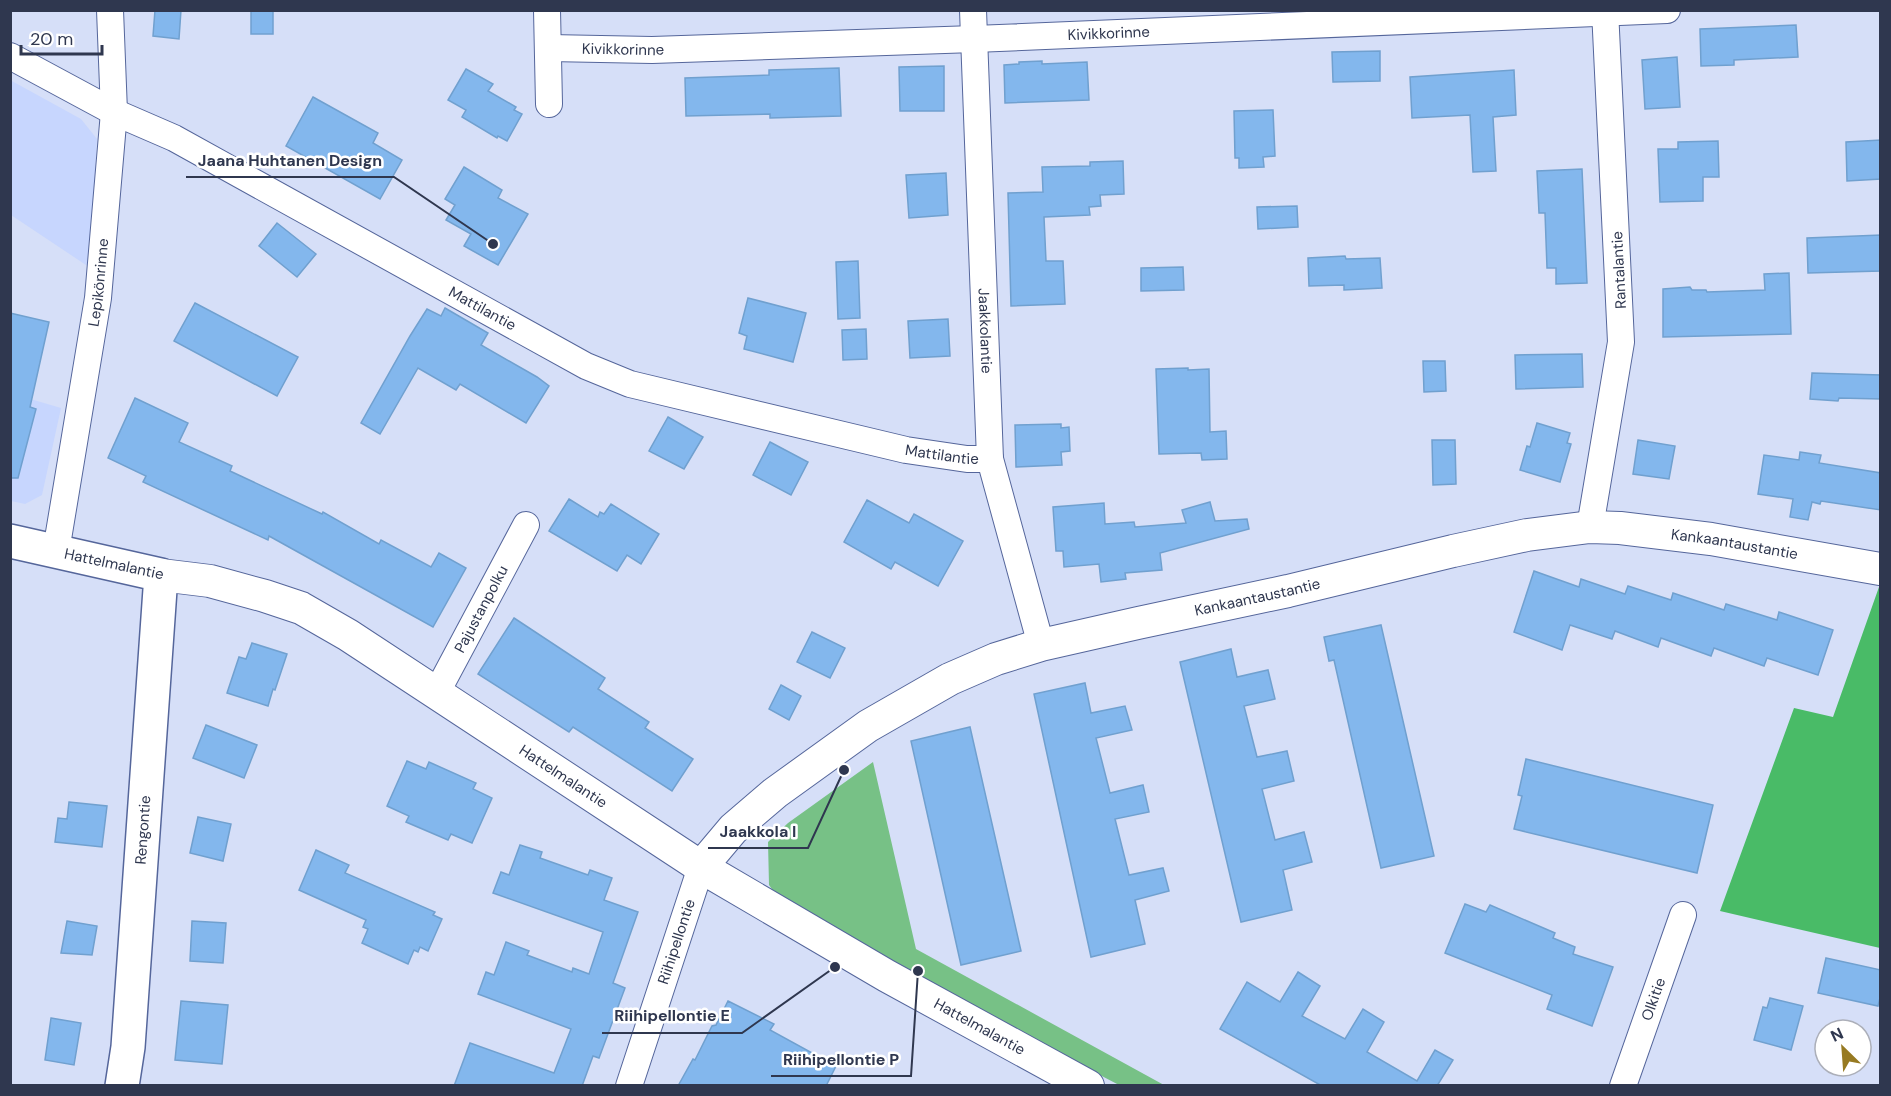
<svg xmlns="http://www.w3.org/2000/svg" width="1891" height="1096" font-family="'DM Sans',sans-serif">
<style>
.built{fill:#c7d6fe}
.green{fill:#77c186}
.forest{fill:#49bb67}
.building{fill:#83b7ed;stroke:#70a0cf;stroke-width:1.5}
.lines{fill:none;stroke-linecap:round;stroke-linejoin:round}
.minor-casing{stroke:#55669b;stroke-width:28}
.tertiary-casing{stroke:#55669b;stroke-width:34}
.secondary-casing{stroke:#55669b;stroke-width:36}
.minor{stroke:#fff;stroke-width:26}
.tertiary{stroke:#fff;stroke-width:32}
.secondary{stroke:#fff;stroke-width:33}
.labels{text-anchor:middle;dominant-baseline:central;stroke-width:5;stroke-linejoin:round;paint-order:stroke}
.street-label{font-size:15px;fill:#2f374f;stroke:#fff}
.leader{fill:none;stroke:#2f374f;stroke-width:2}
.callout-dot{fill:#2f374f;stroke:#fff;stroke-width:2}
.callout-label{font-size:16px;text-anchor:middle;font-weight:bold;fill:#2f374f;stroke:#fff;stroke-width:5;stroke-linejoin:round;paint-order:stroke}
</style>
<rect width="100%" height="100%" fill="#d6dff8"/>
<g class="built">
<polygon points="10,80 81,119 97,139 89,267 11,215"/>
<polygon points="10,393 61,408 42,495 25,504 11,501"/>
</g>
<polygon class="green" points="873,762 916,949 1164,1085 1119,1085 987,1016 774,892 769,885 768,842 788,823"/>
<polygon class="forest" points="1879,587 1880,587 1880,948 1720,911 1794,708 1833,717"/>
<g class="building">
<polygon points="155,10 181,10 179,39 153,36"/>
<rect x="251" y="10" width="22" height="24"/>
<polygon points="1796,25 1798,57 1734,60 1734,65 1701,66 1700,29"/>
<polygon points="1380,51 1380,81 1333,82 1332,52"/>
<polygon points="1677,57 1680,107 1645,109 1642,60"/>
<polygon points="1042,61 1042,64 1087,62 1089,100 1005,103 1004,65 1019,64 1019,62"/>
<polygon points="944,66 944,111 900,111 899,67"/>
<polygon points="839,68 841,116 770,118 770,114 686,116 685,78 769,75 769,70"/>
<polygon points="466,69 493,84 488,91 516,107 514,110 522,114 507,141 498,136 497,138 462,117 466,110 448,100"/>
<polygon points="1514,70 1516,115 1493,117 1496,171 1473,172 1470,115 1412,118 1410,77"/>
<polygon points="313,97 378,133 373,143 402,160 380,199 286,146"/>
<polygon points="1273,110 1275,156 1263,157 1264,167 1239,168 1239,158 1235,158 1234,111"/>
<polygon points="1881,140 1881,179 1847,181 1846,142"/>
<polygon points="1718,141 1719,177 1703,177 1703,201 1660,202 1658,149 1678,149 1678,142"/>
<polygon points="1123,161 1124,194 1100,195 1101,206 1089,207 1090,215 1044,217 1046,261 1063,261 1065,304 1011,306 1008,193 1043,192 1042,167 1090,166 1090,162"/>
<polygon points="464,167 502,190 498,198 528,214 498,265 464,246 471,234 446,220 455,205 445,199"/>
<polygon points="1582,169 1587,283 1556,284 1556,268 1547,268 1545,213 1539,213 1537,171"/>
<polygon points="946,173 948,215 909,218 906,175"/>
<polygon points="1297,206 1298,227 1258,229 1257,207"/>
<polygon points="277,223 316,254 297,277 259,246"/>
<polygon points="1881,235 1881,271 1808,273 1807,238"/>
<polygon points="1345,256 1346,259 1380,258 1382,288 1344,290 1344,285 1309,286 1308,258"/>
<polygon points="858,261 860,318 838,319 836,262"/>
<polygon points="1183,267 1184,290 1141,291 1141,268"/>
<polygon points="1789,273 1791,334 1663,337 1663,289 1690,287 1692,290 1706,290 1707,292 1765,290 1764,274"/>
<polygon points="748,298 806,313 793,362 744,349 747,336 739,333"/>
<polygon points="195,303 298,357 277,396 174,341"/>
<polygon points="445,308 488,333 481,345 537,377 549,386 526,423 460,384 456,390 418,368 380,434 361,423 410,336 427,309 441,316"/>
<polygon points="10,313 49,322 30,407 36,409 18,478 10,478"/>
<polygon points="948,319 950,356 910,358 908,321"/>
<polygon points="866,329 867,359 843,360 842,330"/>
<polygon points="1582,354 1583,387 1516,389 1515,355"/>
<polygon points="1423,361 1445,361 1446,391 1424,392"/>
<polygon points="1188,368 1188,370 1209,369 1210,432 1226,431 1227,459 1202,460 1201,453 1159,454 1156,369"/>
<polygon points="1812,373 1881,375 1881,399 1839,398 1838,401 1810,399"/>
<polygon points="135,398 188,423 179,442 232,466 230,471 322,514 323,512 379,544 381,540 431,567 439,553 466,568 433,627 269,536 268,540 143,482 146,476 108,458"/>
<polygon points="668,417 703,437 684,469 649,451"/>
<polygon points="1537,423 1570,433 1567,443 1571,444 1560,482 1520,470 1527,446 1530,447"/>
<polygon points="1061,424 1061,428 1069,427 1070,451 1061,452 1062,465 1016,467 1015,425"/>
<polygon points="1432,440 1455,440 1456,484 1433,485"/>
<polygon points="1638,440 1675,446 1669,479 1633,474"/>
<polygon points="770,442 808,462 791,495 753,475"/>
<polygon points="1800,452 1821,455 1819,463 1881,473 1881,510 1821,501 1820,504 1812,502 1808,520 1790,517 1793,499 1758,494 1764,455 1799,460"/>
<polygon points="569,499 598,517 600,512 604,514 611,504 659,534 641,564 627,555 617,571 549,531"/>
<polygon points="867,500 909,523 914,514 963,541 938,586 895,562 891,569 844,542"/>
<polygon points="1210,502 1215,521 1247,519 1249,529 1160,553 1162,570 1125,573 1126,579 1101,582 1099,564 1064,567 1063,551 1056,551 1053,507 1104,503 1105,524 1134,522 1135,527 1186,523 1182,510"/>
<polygon points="1534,571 1579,587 1581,579 1625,594 1628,586 1671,600 1673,593 1724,610 1726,604 1777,620 1779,612 1833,630 1818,675 1767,658 1764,666 1714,648 1711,656 1661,638 1658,647 1615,631 1612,639 1570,625 1562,650 1514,632"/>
<polygon points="514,618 605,678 598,689 649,722 645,728 693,759 672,791 573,727 569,732 478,674"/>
<polygon points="1381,625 1434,856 1381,868 1334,660 1329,661 1324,637"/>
<polygon points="812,632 845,648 830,678 797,662"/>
<polygon points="252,643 287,654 275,690 273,689 268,706 227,693 239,657 246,659"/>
<polygon points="1231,649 1237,677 1268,670 1275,699 1244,706 1257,757 1287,751 1294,781 1262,789 1275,840 1304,832 1312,862 1283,870 1292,910 1241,922 1180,662"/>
<polygon points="1085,683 1091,713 1125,706 1132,730 1096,738 1110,793 1143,785 1149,812 1115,819 1129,875 1163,868 1169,891 1135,900 1145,944 1091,957 1034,694"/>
<polygon points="781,685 801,696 789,720 769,709"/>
<polygon points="206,725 257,745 244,778 193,758"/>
<polygon points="970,727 1021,951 961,965 911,741"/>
<polygon points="1526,759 1713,805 1697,873 1514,829 1522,796 1518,795"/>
<polygon points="407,761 426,769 429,762 476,783 473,789 492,798 472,843 451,834 448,840 406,822 409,816 387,806"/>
<polygon points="69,802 107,806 102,847 55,842 58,818 67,819"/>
<polygon points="198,817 231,824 223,861 190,853"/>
<polygon points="520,845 542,852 540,858 588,875 590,870 612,878 604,900 638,912 613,983 625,988 599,1058 593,1056 582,1086 454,1086 470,1043 554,1073 571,1029 478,994 486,972 494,975 506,942 529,951 527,955 572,972 573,968 589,974 603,932 493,893 501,872 509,875"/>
<polygon points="316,850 349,865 345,873 435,912 433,915 442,919 428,951 420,947 418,952 414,950 408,964 362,943 368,929 363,927 366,920 299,890"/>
<polygon points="1465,904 1486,912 1490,905 1555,933 1553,938 1575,947 1573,954 1613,967 1592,1026 1547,1009 1552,995 1445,953"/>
<polygon points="67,921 97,926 92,955 61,953"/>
<polygon points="192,921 226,923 223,963 190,961"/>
<polygon points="1826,958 1881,970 1881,994 1878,1006 1818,993"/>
<polygon points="1298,972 1320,986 1302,1016 1345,1039 1363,1009 1384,1022 1367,1052 1417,1081 1435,1050 1453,1060 1437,1086 1322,1086 1220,1029 1247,982 1280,1002"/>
<polygon points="1770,998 1803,1006 1791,1050 1754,1040 1763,1007 1767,1008"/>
<polygon points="181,1001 228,1005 222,1064 175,1060"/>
<polygon points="728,1001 774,1024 770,1030 836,1066 826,1086 678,1086 693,1059 695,1060 712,1026 716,1025"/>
<polygon points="51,1018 81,1023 74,1065 45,1060"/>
</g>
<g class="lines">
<g class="minor-casing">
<g id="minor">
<polyline points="547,10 549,104"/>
<path id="s1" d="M973 10 990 459 1041 645"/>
<path id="s2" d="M549 48 652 50 974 39 1667 10"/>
<path id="s3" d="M10 56 114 112 174 138 586 366 630 384 906 450 967 459H990"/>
<polyline points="1590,527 1621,342 1605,10"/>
<path id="s4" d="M56 551 98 298 114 112 110 10"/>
<path id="s5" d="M437 692 526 525"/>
<path id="s6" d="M629 1086 701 867"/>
<path id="s7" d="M1623 1086 1683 915"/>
</g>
</g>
<g class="tertiary-casing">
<g id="tertiary">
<path id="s8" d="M161 575 210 581 265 596 301 608 348 635 701 867 887 976 1088 1086"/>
<path id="s9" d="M701 867 733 829 775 793 868 726 950 679 996 659 1041 645 1138 623 1288 591 1453 551 1527 535 1590 527 1620 528 1711 539 1880 569"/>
</g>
</g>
<g class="secondary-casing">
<polyline id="secondary" points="10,541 161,575 128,1047 122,1086"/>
</g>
<use href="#minor" class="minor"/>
<use href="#tertiary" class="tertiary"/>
<use href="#secondary" class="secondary"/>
</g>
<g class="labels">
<g class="street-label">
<text stroke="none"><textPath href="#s2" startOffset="560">Kivikkorinne</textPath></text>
<text stroke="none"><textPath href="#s2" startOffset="74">Kivikkorinne</textPath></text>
<text transform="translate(1619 270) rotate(-93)">Rantalantie</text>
<text stroke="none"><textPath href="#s4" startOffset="272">Lepikönrinne</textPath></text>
<text stroke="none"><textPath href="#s3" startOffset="536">Mattilantie</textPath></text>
<text stroke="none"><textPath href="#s1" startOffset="321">Jaakkolantie</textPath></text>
<text stroke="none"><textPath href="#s3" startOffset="1022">Mattilantie</textPath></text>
<text stroke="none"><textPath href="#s9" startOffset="1119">Kankaantaustantie</textPath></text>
<text transform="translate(114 564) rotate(12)">Hattelmalantie</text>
<text stroke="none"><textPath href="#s9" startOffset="633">Kankaantaustantie</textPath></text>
<text stroke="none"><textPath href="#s5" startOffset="94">Pajustanpolku</textPath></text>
<text stroke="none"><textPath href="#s8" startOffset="456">Hattelmalantie</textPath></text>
<text transform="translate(143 830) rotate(-86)">Rengontie</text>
<text stroke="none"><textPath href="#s6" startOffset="152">Riihipellontie</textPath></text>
<text stroke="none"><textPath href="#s7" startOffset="92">Olkitie</textPath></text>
<text stroke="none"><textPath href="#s8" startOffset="942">Hattelmalantie</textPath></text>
</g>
</g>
<path class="leader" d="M493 244L394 177H186M844 770L808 848H708M835 967L742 1033H602M918 971L911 1076H771"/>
<g class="callout-dot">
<circle cx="493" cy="244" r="6"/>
<circle cx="844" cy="770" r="6"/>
<circle cx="835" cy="967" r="6"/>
<circle cx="918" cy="971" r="6"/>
</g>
<g class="callout-label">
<text x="290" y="166">Jaana Huhtanen Design</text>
<text x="758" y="837">Jaakkola I</text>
<text x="672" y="1021">Riihipellontie E</text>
<text x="841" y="1065">Riihipellontie P</text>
</g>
<rect width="1891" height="1096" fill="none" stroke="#2f374f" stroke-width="24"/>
<g transform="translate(1843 1048) rotate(335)"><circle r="28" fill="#ffffff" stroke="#acafb9" stroke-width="1.5"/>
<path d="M0-4.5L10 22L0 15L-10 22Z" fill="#977a22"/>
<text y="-9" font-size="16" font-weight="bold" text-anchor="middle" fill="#2f374f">N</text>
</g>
<path d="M21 45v9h81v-9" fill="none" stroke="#2f374f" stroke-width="3"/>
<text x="30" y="45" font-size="18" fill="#2f374f" stroke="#ffffff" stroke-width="4.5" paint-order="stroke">20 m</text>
</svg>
